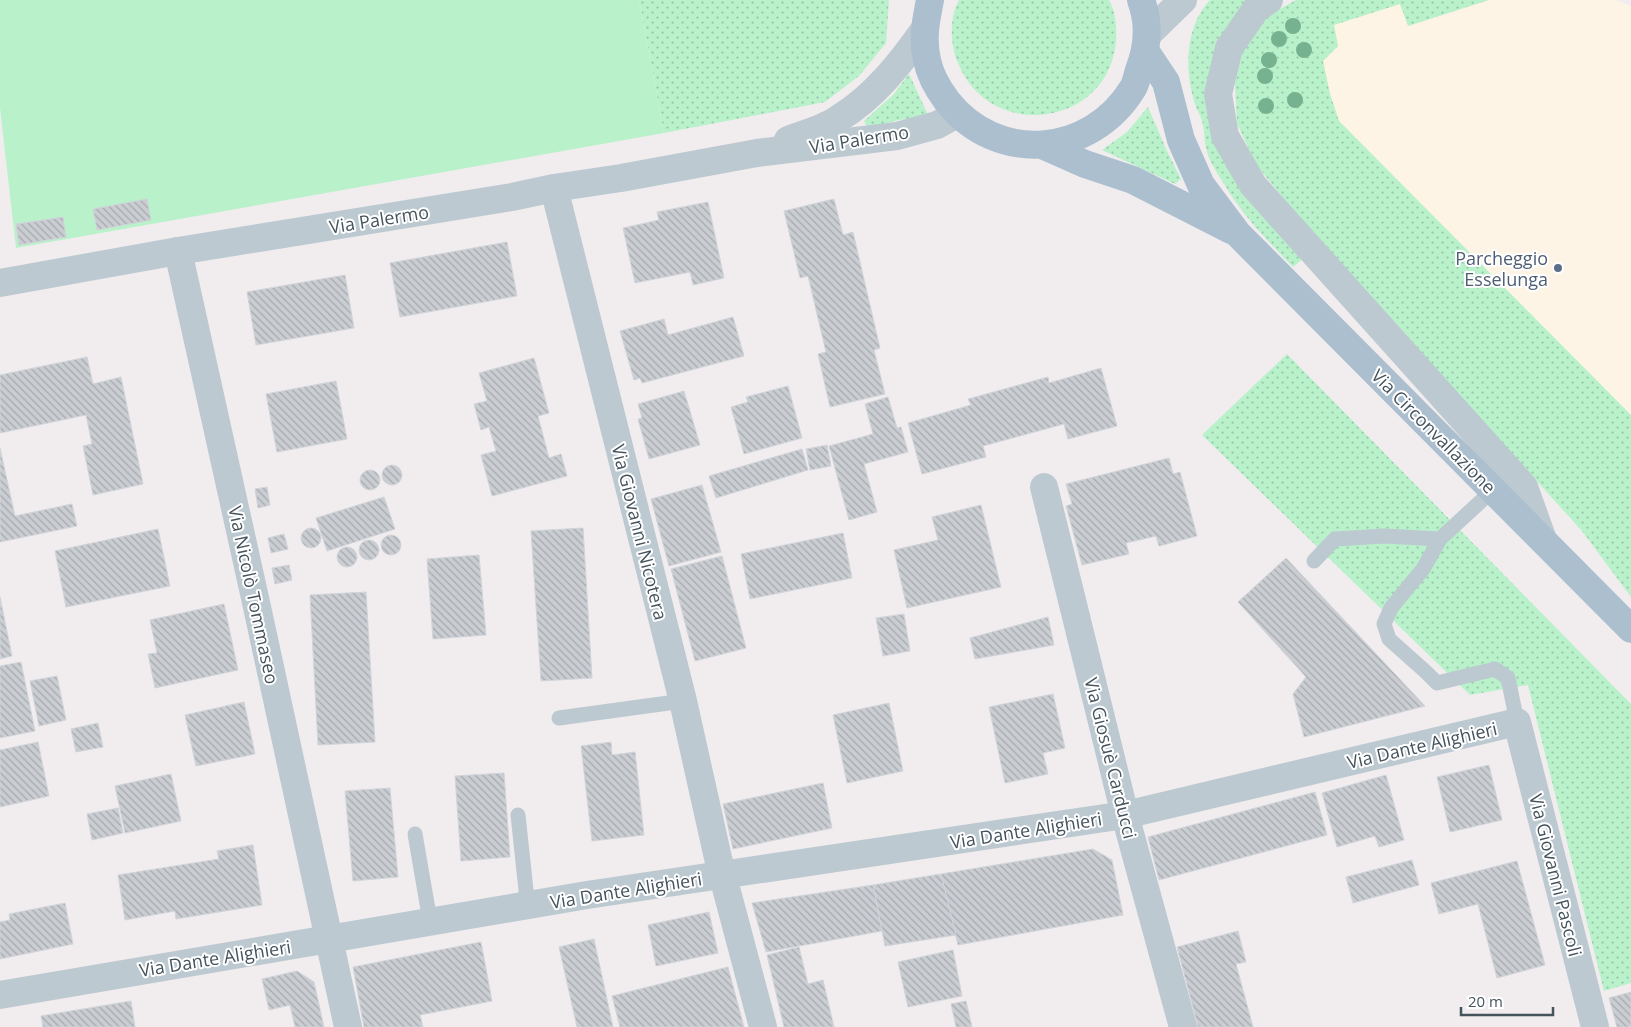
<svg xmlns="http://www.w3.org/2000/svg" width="1631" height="1027" font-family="'Open Sans',sans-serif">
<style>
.commercial{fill:#fdf4e5}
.grass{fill:url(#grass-dots)}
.garden{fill:#b9f1cb}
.building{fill:url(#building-back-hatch);stroke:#d1d4da}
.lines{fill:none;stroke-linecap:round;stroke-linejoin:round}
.service{stroke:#bdc9d1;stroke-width:15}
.minor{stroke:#bdc9d1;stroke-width:28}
.tertiary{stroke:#bdc9d1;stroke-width:28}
.primary{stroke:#abbfcf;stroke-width:28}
.tree{fill:#76b290}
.service-dot{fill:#5c6f8a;stroke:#fff;stroke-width:2}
.labels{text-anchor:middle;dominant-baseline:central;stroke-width:4;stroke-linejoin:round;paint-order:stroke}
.street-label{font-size:18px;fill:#45535c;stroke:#fff}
.service-label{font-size:18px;fill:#4e5e75;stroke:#fff;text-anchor:end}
</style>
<defs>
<pattern id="grass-dots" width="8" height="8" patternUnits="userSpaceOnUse" patternTransform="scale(1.25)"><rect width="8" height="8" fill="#b9f1cb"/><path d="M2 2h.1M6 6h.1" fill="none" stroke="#98c6a8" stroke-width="1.8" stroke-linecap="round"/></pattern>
<pattern id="building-back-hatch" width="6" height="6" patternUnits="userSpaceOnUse" patternTransform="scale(1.25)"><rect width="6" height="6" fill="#caced3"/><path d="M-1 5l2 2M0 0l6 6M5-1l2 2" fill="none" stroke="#a6aaae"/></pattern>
</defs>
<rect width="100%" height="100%" fill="#f1edee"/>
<polygon class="commercial" points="1489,0 1616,0 1631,6 1631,415 1339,121 1330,94 1323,61 1338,46 1334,25 1400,4 1409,26"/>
<g class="grass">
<polygon points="639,0 889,0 886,43 859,76 825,102 664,133"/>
<path d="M959 0H1109C1116 12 1117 28 1116 41 1109 127 990 143 958 63 950 44 949 18 959 0Z"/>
<path d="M1210 0H1249L1210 102 1304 258 1293 267C1268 241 1241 214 1223 182 1217 173 1208 159 1206 148 1204 141 1205 133 1203 125 1202 117 1196 109 1194 101 1184 68 1186 25 1210 0Z"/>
<polygon points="1296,0 1489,0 1408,26 1400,4 1334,25 1338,46 1323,61 1330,94 1339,121 1631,415 1631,597 1582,531 1303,223 1255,163 1237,123 1235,83 1244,43 1269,15"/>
<polygon points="909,74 929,117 899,120 868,128 864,121 893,95"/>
<polygon points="1148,107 1166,149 1181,179 1175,184 1102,150 1127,132"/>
<polygon points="1287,354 1631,704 1631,983 1604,991 1528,685 1470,695 1202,435"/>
</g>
<polygon class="garden" points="0,0 639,0 664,133 16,248 0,108"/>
<g class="building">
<polygon points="147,199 151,220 97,230 93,209"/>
<polygon points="834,199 843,235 853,232 880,348 874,350 885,394 830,407 818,354 826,352 808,276 800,278 784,211"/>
<polygon points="708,202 724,278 693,285 690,272 635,283 623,228 659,220 657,212"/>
<polygon points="63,217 66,237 19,245 16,224"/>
<polygon points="507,242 517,296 400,317 390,263"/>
<polygon points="345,275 354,328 256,345 247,292"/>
<polygon points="733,317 744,356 642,383 640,378 634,380 620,331 664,319 668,335"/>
<polygon points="87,357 93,384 121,377 143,484 93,495 83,446 92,444 86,415 0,433 0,375"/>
<polygon points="534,358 549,413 538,416 549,458 561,454 567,476 492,496 481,455 496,451 489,427 481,430 474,404 487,401 479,373"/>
<polygon points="1101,368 1117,426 1068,439 1064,424 983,446 986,457 922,474 908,423 971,405 968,399 1048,377 1049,383"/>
<polygon points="336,381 347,439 277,452 266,394"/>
<polygon points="788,386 802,438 744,454 731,407 748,402 746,397"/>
<polygon points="684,391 700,445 649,459 638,419 642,418 638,404"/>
<polygon points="888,397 897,428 901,427 908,452 864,464 877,512 849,520 829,446 873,434 865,404"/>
<polygon points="827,445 831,466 810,470 806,449"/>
<polygon points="0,448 15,516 72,504 77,526 0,542"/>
<polygon points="802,449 808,470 716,498 709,476"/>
<polygon points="1169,458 1173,474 1180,472 1197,536 1159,546 1156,536 1126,543 1129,554 1082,565 1066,506 1072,504 1066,484"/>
<circle cx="392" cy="475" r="10"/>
<circle cx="370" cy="480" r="10"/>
<polygon points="702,485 721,552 669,566 651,499"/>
<polygon points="267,487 270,505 258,508 255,489"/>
<polygon points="384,497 395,529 327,551 316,518"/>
<polygon points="981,505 1001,587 907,608 894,550 938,540 932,517"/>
<polygon points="583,528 592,678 541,681 531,531"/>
<circle cx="311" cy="538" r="10"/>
<polygon points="158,529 170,586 66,607 55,551"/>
<polygon points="843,533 852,578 750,599 741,554"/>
<polygon points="284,534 288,549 271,553 268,538"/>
<circle cx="391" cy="545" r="10"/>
<circle cx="369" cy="550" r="10"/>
<circle cx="347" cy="557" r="10"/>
<polygon points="479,555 486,635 433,639 427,559"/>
<polygon points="722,556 746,648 695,661 671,569"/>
<polygon points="1286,558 1425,706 1304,737 1293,694 1306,677 1238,602"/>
<polygon points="289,565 292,580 275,584 272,568"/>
<polygon points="366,592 375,742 318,745 310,595"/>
<polygon points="0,597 12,656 0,659"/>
<polygon points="224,604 238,670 155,688 148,654 157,653 150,620"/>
<polygon points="904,614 910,651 883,656 876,618"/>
<polygon points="1048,617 1054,645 975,659 970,638"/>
<polygon points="21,662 35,731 0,738 0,666"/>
<polygon points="57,676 66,720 39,726 30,681"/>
<polygon points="1053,694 1065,748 1043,753 1048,774 1005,783 989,707"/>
<polygon points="244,702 255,754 196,766 185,715"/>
<polygon points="889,703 903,771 847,783 833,715"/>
<polygon points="98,723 103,747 76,752 71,729"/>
<polygon points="38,742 49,796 0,807 0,750"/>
<polygon points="611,742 612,755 635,752 644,835 592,841 581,746"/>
<polygon points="1489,765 1502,820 1450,832 1437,777"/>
<polygon points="504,773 510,857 461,861 455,776"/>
<polygon points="171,774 181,821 125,833 115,786"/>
<polygon points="1386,775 1404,840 1379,847 1375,836 1337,847 1322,793"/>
<polygon points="823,783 832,828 733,849 723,804"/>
<polygon points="390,788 398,877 353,881 345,791"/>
<polygon points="1315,792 1327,835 1159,880 1148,837"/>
<polygon points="118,808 123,833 92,840 87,814"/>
<polygon points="253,845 262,905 176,919 175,911 125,920 118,875 219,859 217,851"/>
<polygon points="1093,849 1112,860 1123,915 958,945 941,874"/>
<polygon points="1412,860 1419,885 1353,903 1346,877"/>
<polygon points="1517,861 1545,965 1497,978 1478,904 1439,914 1431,883"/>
<polygon points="941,874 956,935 885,946 873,885"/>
<polygon points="873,885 882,931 766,952 752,903"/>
<polygon points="65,903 73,944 0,959 0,922 10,920 9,914"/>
<polygon points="709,912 718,953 656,966 648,925"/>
<polygon points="1238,931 1246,962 1236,964 1253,1027 1198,1027 1177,947"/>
<polygon points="594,939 613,1027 577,1027 559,947"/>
<polygon points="481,942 492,1001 420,1015 423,1027 364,1027 353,967"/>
<polygon points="799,947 808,984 823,980 834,1027 784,1027 767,955"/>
<polygon points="953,950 962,996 908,1007 898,962"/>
<polygon points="728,967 744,1027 620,1027 612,996"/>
<polygon points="297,971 314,982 324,1027 295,1027 290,1005 269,1010 262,979"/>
<polygon points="1631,992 1631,1027 1617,1027 1609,998"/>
<polygon points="131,1001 135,1027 43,1027 41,1016"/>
<polygon points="966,1001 972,1027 956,1027 951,1004"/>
</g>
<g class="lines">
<g class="service">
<polyline points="1493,490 1440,539 1423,569 1391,608 1384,624 1389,639 1426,672 1437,683 1495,669 1508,678 1517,722"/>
<polyline points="1314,561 1335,539 1384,536 1440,539"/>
<polyline points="559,718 683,701"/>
<polyline points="518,815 526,890 529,905"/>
<polyline points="415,834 430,921"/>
</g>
<g class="minor">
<polyline points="554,188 683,701 718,858 763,1027"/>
<polyline points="178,251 257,607 348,1027"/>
<polyline points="1044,487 1125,815 1183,1027"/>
<polyline points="0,995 587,895 1125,815 1517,722 1595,1027"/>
</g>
<g class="tertiary">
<polyline points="1269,0 1256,9 1229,48 1218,94 1225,136 1253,185 1524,487 1543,540"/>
<polyline points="1147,35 1183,0"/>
<path d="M788 140C804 134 825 128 838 119 874 97 900 64 924 30"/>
<polyline points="0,283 178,251 512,197 554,188 621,178 757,153 897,136 937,125 957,114"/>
</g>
<g class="primary">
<path d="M930 0C926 20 922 39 927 60 930 75 938 89 947 101 997 165 1091 157 1133 88 1136 83 1137 76 1139 70 1148 47 1150 24 1141 0"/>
<polyline points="1146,52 1166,82 1181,140 1201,185 1237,233 1631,629"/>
<polyline points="1042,145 1085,164 1133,180 1231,230"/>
</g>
</g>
<g class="tree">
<circle cx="1293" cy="26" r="8"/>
<circle cx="1279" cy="39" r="8"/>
<circle cx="1304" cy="50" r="8"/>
<circle cx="1269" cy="60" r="8"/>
<circle cx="1265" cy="76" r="8"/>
<circle cx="1295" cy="100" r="8"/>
<circle cx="1266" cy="106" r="8"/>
</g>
<circle class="service-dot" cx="1558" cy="268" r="5"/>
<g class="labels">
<g class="street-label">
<text transform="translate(859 139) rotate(-9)">Via Palermo</text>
<text transform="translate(379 219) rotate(-9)">Via Palermo</text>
<text transform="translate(1434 431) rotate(45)">Via Circonvallazione</text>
<text transform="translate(640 532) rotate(76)">Via Giovanni Nicotera</text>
<text transform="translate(254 595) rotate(78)">Via Nicolò Tommaseo</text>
<text transform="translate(1422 745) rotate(-13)">Via Dante Alighieri</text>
<text transform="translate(1111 758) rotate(76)">Via Giosuè Carducci</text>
<text transform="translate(1026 830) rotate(-9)">Via Dante Alighieri</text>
<text transform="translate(1556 875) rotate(76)">Via Giovanni Pascoli</text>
<text transform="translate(626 890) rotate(-9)">Via Dante Alighieri</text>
<text transform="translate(215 958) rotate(-9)">Via Dante Alighieri</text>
</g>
<g class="service-label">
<text x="1548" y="258">Parcheggio<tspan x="1548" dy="21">Esselunga</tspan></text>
</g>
</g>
<path d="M1461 1007v8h92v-8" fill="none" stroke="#45535c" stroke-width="2.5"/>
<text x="1468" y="1007" font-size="15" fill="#45535c" stroke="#ffffff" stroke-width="4" paint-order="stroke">20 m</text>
</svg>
